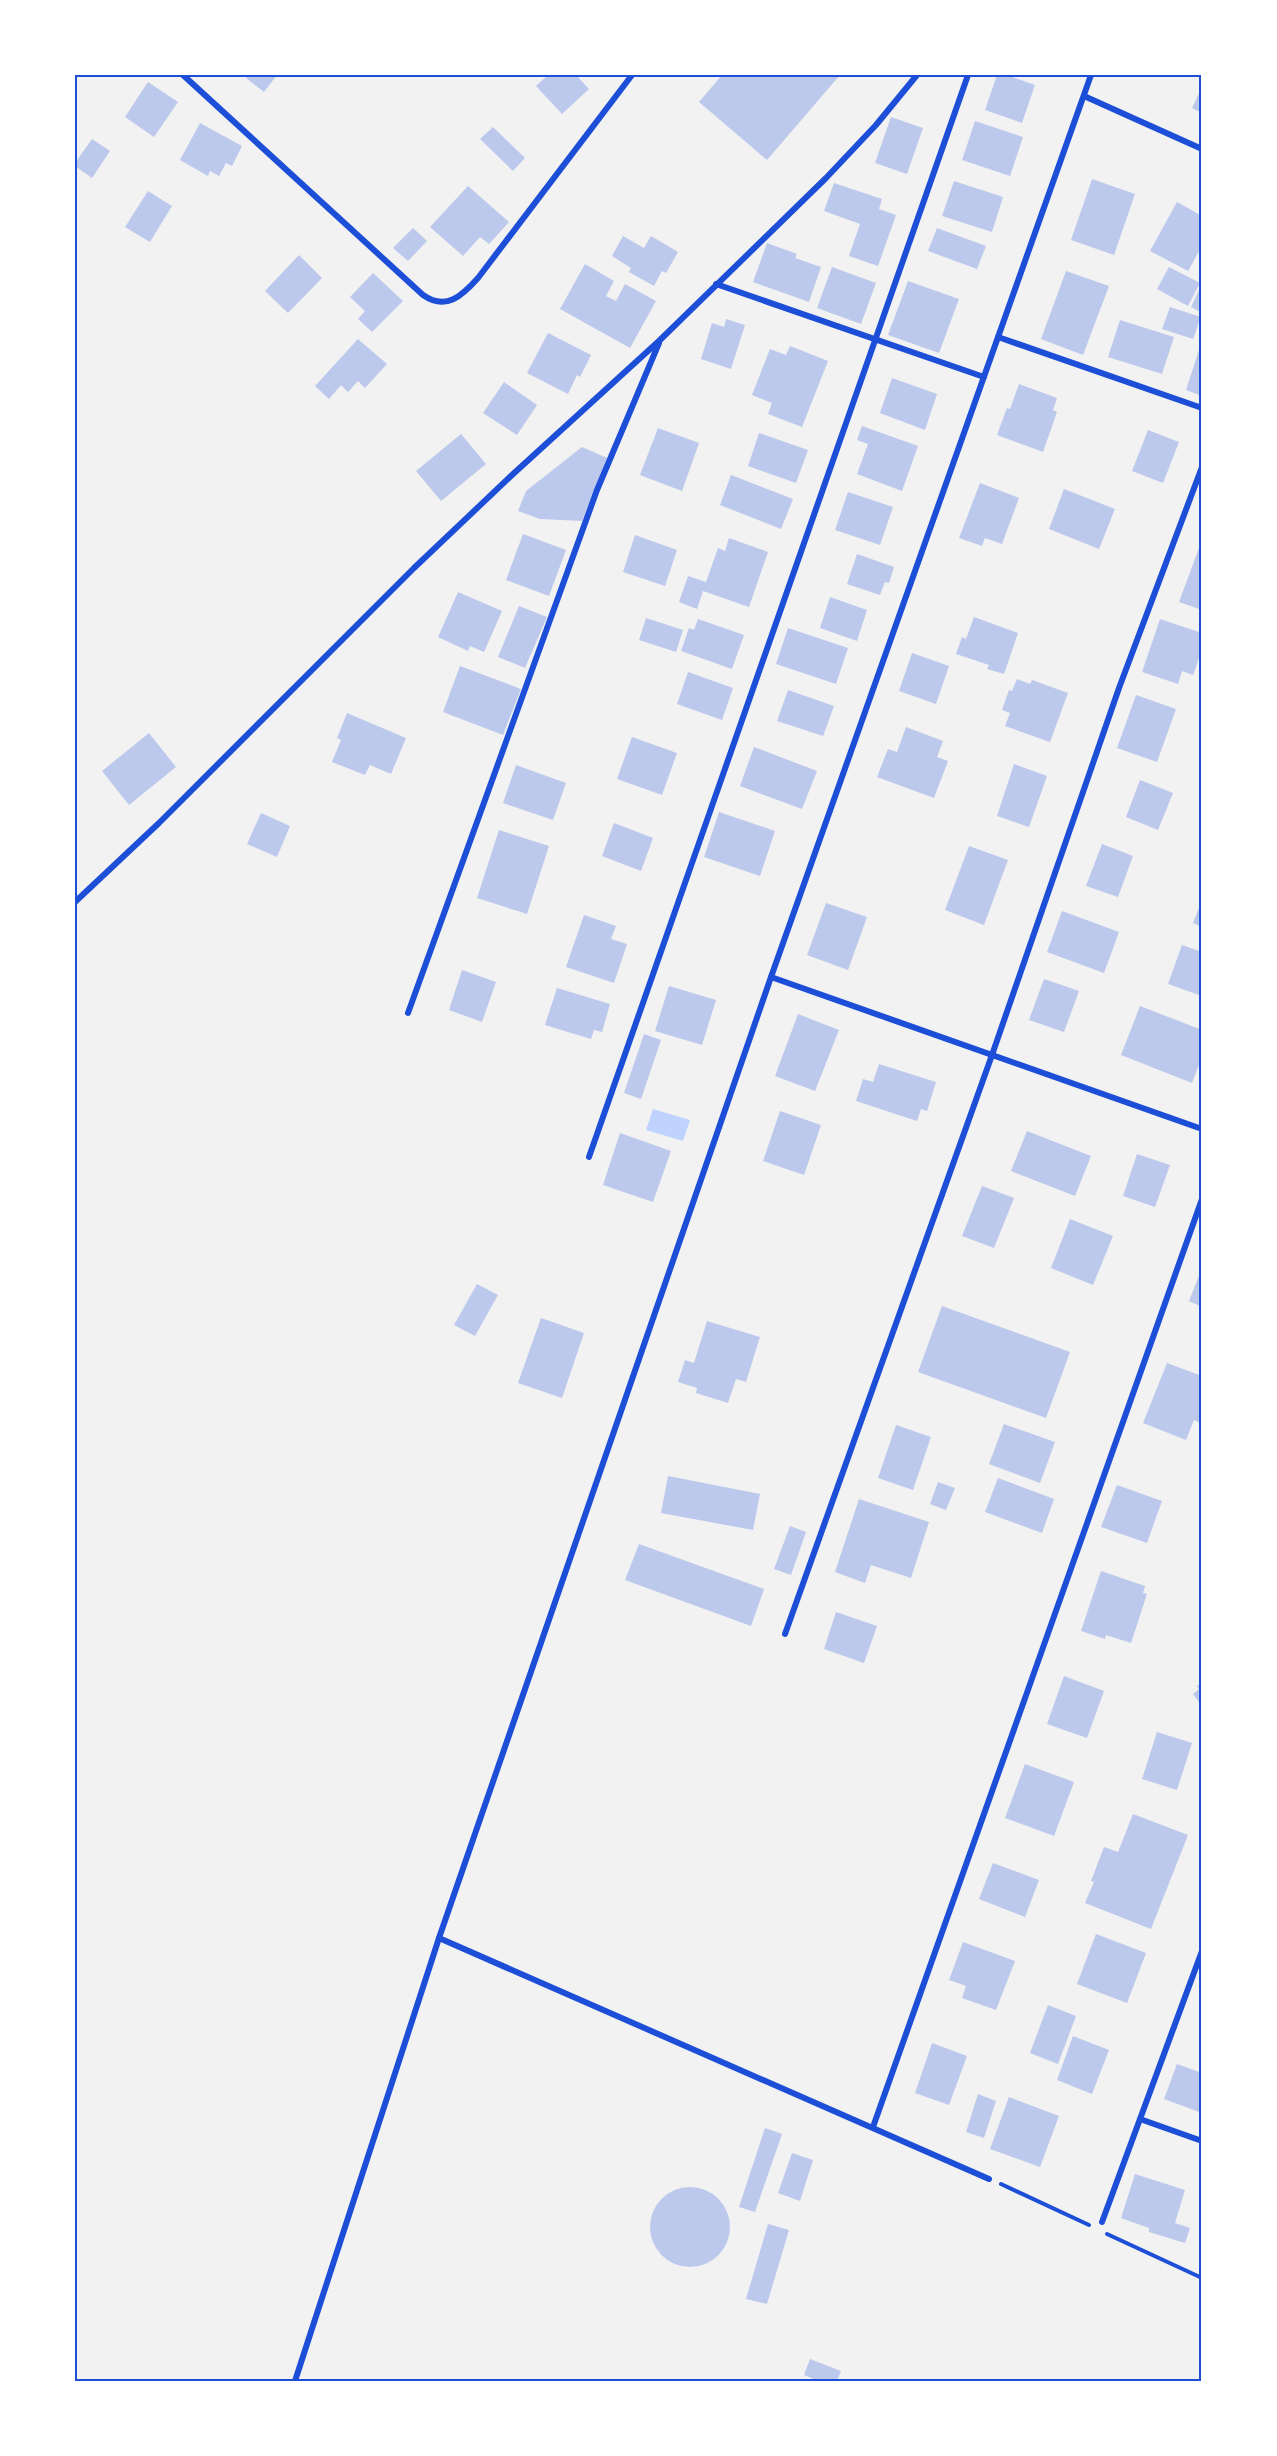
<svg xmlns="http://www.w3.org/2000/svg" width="1277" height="2456" font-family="Ubuntu,sans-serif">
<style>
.water{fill:#bfd3fe}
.building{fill:#bdc9ec}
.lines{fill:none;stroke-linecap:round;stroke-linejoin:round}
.path{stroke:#1d4ed8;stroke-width:4}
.minor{stroke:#1d4ed8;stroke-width:6}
.neatline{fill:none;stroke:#1d4ed8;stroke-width:2}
</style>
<rect width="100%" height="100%" fill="#f2f2f2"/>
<polygon class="water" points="653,1109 690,1120 683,1141 646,1130"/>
<g class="building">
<polygon points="249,75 277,75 264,92 246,78"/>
<polygon points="548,75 576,75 589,89 562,114 536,86"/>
<polygon points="722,75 840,75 767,160 699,102"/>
<polygon points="997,75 1007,75 1035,85 1022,123 985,110"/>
<polygon points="148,82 178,102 154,137 125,117"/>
<polygon points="1202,87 1202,113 1192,108"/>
<polygon points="891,117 923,128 907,174 875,163"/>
<polygon points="975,121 1023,137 1010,176 962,160"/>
<polygon points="200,123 242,146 232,166 226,163 219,176 210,171 208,176 180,160"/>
<polygon points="493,127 525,158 513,171 480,139"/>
<polygon points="92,139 110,151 92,178 75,166 75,163"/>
<polygon points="1092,179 1135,194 1114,255 1071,240"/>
<polygon points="954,181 1003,197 992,232 942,216"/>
<polygon points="834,183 882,199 879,209 896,215 878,266 849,256 860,224 824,211"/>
<polygon points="468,186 509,222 489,244 480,237 463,256 430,227"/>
<polygon points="148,191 172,206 150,242 125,227"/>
<polygon points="1177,202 1202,216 1202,246 1188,271 1150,251"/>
<polygon points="413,228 427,241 408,261 393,248"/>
<polygon points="937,228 986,246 977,269 928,251"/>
<polygon points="623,236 644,248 651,236 678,252 666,273 662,271 654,286 629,272 631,268 612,256"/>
<polygon points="767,243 797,254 795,258 821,267 809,302 753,282"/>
<polygon points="299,255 322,278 288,313 265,291"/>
<polygon points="585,264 614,281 606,296 616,301 625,284 656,301 630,348 560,309"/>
<polygon points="832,267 876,283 861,324 817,308"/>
<polygon points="1169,267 1200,283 1188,306 1157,289"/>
<polygon points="1066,271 1109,286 1083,355 1041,339"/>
<polygon points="373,273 403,301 372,332 358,319 365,311 350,297"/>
<polygon points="908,281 959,299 939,353 888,335"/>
<polygon points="1202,284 1202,313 1191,307"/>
<polygon points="1170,307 1201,317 1193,339 1162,329"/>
<polygon points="726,319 745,325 731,369 701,359 712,323 724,327"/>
<polygon points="1120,320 1174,337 1162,374 1108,357"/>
<polygon points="548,333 591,355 580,377 577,375 568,394 527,373"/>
<polygon points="358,339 387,364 365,388 358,381 348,392 341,385 329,399 315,386"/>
<polygon points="790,346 828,361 802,427 768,414 772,403 752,395 770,349 786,355"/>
<polygon points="1199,350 1202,351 1202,396 1186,390"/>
<polygon points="892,378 937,394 925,430 880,413"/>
<polygon points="504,382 537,405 517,435 483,413"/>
<polygon points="1019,384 1057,398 1053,410 1057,412 1043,452 997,435 1007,408 1010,409"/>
<polygon points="862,426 918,446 902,491 857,474 868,444 857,440"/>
<polygon points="658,428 699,443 682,491 640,475"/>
<polygon points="1148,430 1179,442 1163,483 1132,471"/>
<polygon points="759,433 808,450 796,483 748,466"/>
<polygon points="461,434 486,464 441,501 416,471"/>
<polygon points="582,447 607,458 582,521 540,519 518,511 526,491"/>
<polygon points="731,475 793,499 781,529 720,505"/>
<polygon points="980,483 1019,498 1002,544 985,538 982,546 959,538"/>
<polygon points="1064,489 1115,509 1099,549 1049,529"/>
<polygon points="848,492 893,507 880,545 835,530"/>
<polygon points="523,534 566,550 549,596 506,580"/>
<polygon points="635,535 677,550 665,586 623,572"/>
<polygon points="729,538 768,552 749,607 703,591 697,609 679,602 688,576 706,582 718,548 725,551"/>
<polygon points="1202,540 1202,610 1179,602"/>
<polygon points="857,554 894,567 889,583 885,582 880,595 847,584"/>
<polygon points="458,592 502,611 484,652 470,646 468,651 438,637"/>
<polygon points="830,597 867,610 857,641 820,628"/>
<polygon points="519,606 547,617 525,668 498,657"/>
<polygon points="974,617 1018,633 1004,674 987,669 989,665 956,654 962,637 966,639"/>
<polygon points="646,618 683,630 676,652 639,640"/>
<polygon points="698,619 744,635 732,669 681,651 689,628 694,630"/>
<polygon points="1160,619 1202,633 1202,650 1193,675 1182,671 1178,684 1142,672"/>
<polygon points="788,628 848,648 836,684 776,664"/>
<polygon points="912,653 949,666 936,704 899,691"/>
<polygon points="460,666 521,689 503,735 443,712"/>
<polygon points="688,672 733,688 722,720 677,704"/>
<polygon points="1017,679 1030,684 1032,680 1068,693 1050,742 1005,726 1010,713 1002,710 1009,690 1012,691"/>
<polygon points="788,690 834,706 823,736 777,721"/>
<polygon points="1136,695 1176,709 1157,762 1117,748"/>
<polygon points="347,713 406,738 391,774 370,765 365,775 332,762 341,740 337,738"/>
<polygon points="906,727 943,741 937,757 948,761 934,798 877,777 888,749 897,752"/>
<polygon points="149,733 176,767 129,805 102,771"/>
<polygon points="632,737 677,753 662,795 617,779"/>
<polygon points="754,747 817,771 802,809 740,786"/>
<polygon points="1014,764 1047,776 1029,827 997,816"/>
<polygon points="516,765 566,783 553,820 503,803"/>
<polygon points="1140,780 1173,793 1158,830 1126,817"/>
<polygon points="719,812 775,831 760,876 704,857"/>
<polygon points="261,813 290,826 277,857 247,844"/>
<polygon points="614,823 653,838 641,871 602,856"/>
<polygon points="499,830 549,846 527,914 477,898"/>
<polygon points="1102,844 1133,856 1118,897 1086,886"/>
<polygon points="969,846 1008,860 984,925 945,910"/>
<polygon points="1202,900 1202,927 1193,923"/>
<polygon points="826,903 867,917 848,970 807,955"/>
<polygon points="1062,911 1119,932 1104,973 1047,952"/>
<polygon points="584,915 616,926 611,939 627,944 614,983 566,967"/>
<polygon points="1182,945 1202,952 1202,996 1168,984"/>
<polygon points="462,970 496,982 482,1022 449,1010"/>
<polygon points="1044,979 1079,991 1064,1032 1029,1020"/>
<polygon points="669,986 716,1000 702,1045 655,1031"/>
<polygon points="557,988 610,1004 602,1032 594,1030 591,1039 545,1025"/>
<polygon points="1140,1006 1202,1030 1202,1057 1192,1083 1121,1055"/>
<polygon points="798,1014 839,1030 815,1091 775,1076"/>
<polygon points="644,1034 661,1040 641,1099 624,1093"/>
<polygon points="879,1064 936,1082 927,1111 921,1109 917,1121 856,1101 863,1079 873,1082"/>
<polygon points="780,1111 821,1125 804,1175 763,1161"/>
<polygon points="1027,1131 1091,1156 1075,1196 1011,1171"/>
<polygon points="620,1133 671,1151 653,1202 603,1185"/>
<polygon points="1137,1154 1170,1165 1155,1207 1123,1196"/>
<polygon points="982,1186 1014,1198 994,1248 962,1236"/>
<polygon points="1070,1219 1113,1236 1093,1285 1051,1268"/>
<polygon points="1202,1268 1202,1307 1189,1301"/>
<polygon points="477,1284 498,1295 475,1336 454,1325"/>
<polygon points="942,1306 1070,1352 1046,1418 918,1372"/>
<polygon points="541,1318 584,1333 562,1398 518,1383"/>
<polygon points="707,1321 760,1337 746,1382 736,1379 728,1403 696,1393 697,1388 678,1382 685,1360 694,1363"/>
<polygon points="1167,1363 1202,1376 1202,1424 1194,1420 1186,1440 1143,1423"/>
<polygon points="1004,1424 1055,1442 1040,1483 989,1464"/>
<polygon points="896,1425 931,1437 913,1490 878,1478"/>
<polygon points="668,1476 760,1494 753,1530 661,1513"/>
<polygon points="998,1478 1054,1499 1042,1533 985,1512"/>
<polygon points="938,1482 955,1488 946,1510 930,1504"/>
<polygon points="1117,1485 1162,1501 1147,1543 1101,1527"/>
<polygon points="859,1499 929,1522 911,1578 871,1565 865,1583 835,1572"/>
<polygon points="790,1526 806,1532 791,1575 774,1569"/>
<polygon points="639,1544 764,1589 751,1626 625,1580"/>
<polygon points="1101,1571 1145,1586 1143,1593 1147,1594 1131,1643 1106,1635 1105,1639 1081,1631"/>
<polygon points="836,1612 877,1626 864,1663 824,1649"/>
<polygon points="1064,1676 1104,1691 1087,1738 1047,1724"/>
<polygon points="1202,1682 1202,1706 1193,1694 1199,1689 1197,1686"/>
<polygon points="1157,1732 1192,1743 1177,1790 1142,1779"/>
<polygon points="1025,1764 1074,1782 1054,1836 1005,1818"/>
<polygon points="1133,1814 1188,1835 1151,1929 1085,1903 1094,1882 1091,1881 1104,1847 1118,1852"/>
<polygon points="993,1863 1039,1880 1025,1917 979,1899"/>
<polygon points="1096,1934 1146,1953 1127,2003 1077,1984"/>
<polygon points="963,1942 1015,1961 996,2010 962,1998 966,1986 949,1980"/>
<polygon points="1048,2005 1076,2016 1058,2064 1030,2053"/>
<polygon points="1073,2036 1109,2050 1092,2094 1057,2080"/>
<polygon points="932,2043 967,2056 949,2105 915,2093"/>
<polygon points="1177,2064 1202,2073 1202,2113 1164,2099"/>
<polygon points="978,2094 996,2101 984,2138 966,2132"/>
<polygon points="1009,2097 1059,2116 1040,2167 990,2149"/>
<polygon points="765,2128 782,2134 755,2212 739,2207"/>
<polygon points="792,2153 813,2160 800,2201 778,2193"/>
<polygon points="1135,2174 1185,2190 1175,2223 1190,2228 1185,2243 1149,2232 1149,2228 1121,2218"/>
<circle cx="690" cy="2227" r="40"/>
<polygon points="768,2224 789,2230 767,2304 746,2299"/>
<polygon points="810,2359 841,2371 837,2381 819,2381 804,2375"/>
</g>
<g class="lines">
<g class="path">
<polyline points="1001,2184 1089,2225"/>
<polyline points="1107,2234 1202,2278"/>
</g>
<g class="minor">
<path d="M183 75 423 295C446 311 462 296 478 278L632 75"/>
<polyline points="1084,96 1202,149"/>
<polyline points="716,284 984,377"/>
<polyline points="998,337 1202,408"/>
<polyline points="75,902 159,823 414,568 512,475 660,340 826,178 876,125 917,75"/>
<polyline points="771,977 1202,1129"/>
<polyline points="408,1013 597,490 659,343"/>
<polyline points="589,1157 968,75"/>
<polyline points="785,1634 992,1055 1119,688 1202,467"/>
<polyline points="439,1938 989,2179"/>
<polyline points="1140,2119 1202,2141"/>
<polyline points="873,2127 1202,1199"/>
<polyline points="1102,2222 1202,1951"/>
<polyline points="295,2381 439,1938 771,977 1091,75"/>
</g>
</g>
<rect width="1277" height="2456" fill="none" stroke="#ffffff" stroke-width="153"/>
<rect x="76" y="76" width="1124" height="2304" class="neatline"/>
</svg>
